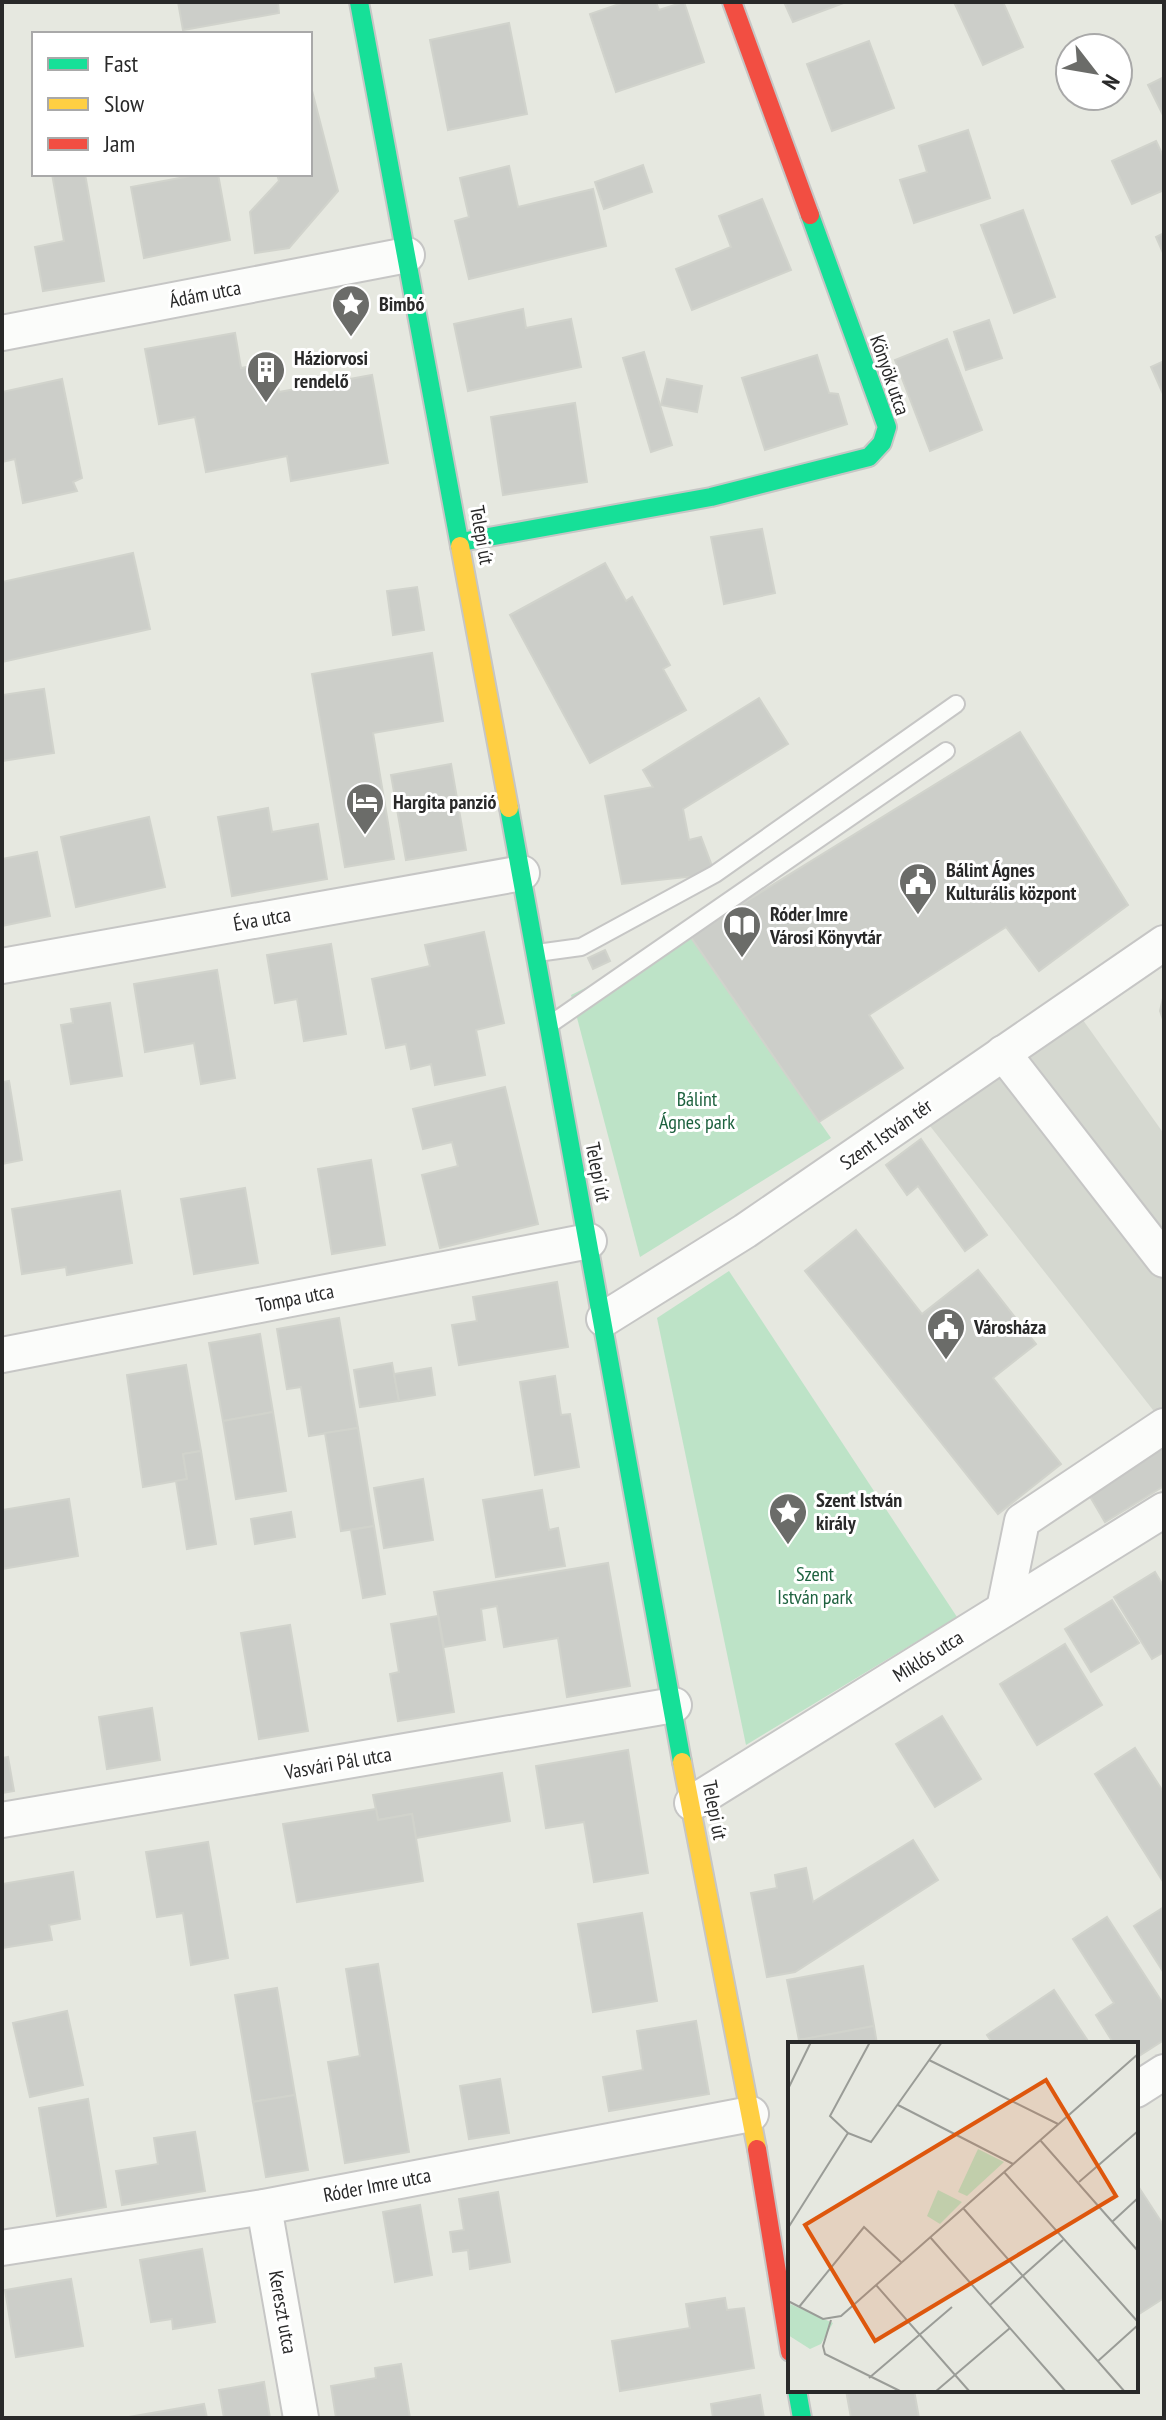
<svg xmlns="http://www.w3.org/2000/svg" width="1166" height="2420" font-family="'PT Sans Narrow',sans-serif">
<style>
.green{fill:#bde3c7}
.plaza{fill:#d5d8d0}
.building{fill:#cccec9;stroke:#d1d3cc;stroke-width:2}
.lines{fill:none;stroke-linecap:round;stroke-linejoin:round}
.lane-casing{stroke:#c6c6c5;stroke-width:20}
.street-casing{stroke:#c6c6c5;stroke-width:38}
.fast-casing{stroke:#c6c6c5;stroke-width:22}
.slow-casing{stroke:#c6c6c5;stroke-width:22}
.jam-casing{stroke:#c6c6c5;stroke-width:22}
.lane{stroke:#fbfcfa;stroke-width:16}
.street{stroke:#fbfcfa;stroke-width:34}
.fast{stroke:#16e098;stroke-width:18}
.slow{stroke:#ffcf43;stroke-width:18}
.jam{stroke:#f24e42;stroke-width:18}
.labels{text-anchor:middle;dominant-baseline:central;stroke-width:6;stroke-linejoin:round;paint-order:stroke}
.street-label{font-size:20px;fill:#292929;stroke:#fff}
.poi-label{font-size:20px;font-weight:bold;fill:#292929;stroke:#fff;text-anchor:start}
.park-label{font-size:20px;fill:#1e623f;stroke:#fff}
.inset-road{fill:none;stroke:#9a9c97;stroke-width:2}
.view{fill:#de570d;fill-opacity:0.15;stroke:#de570d;stroke-width:4}
.inset-edge{fill:none;stroke:#292929;stroke-width:4}
</style>
<rect width="100%" height="100%" fill="#e6e8e0"/>
<g class="green">
<polygon points="690,936 831,1138 640,1257 571,995"/>
<polygon points="729,1271 957,1617 746,1745 657,1318"/>
</g>
<polygon class="plaza" points="1073,1006 1164,1134 1164,1424 919,1112"/>
<g class="building">
<polygon points="178,2 278,2 279,13 183,30"/>
<polygon points="625,2 656,2 659,10 684,2 704,62 616,92 590,14"/>
<polygon points="784,2 846,2 793,22"/>
<polygon points="954,2 1003,2 1023,47 983,65"/>
<polygon points="509,23 527,114 448,130 430,40"/>
<polygon points="869,41 894,108 832,131 807,64"/>
<polygon points="1164,77 1164,117 1148,85"/>
<polygon points="310,83 338,191 289,248 255,253 250,212 279,181 277,174 310,174"/>
<polygon points="968,130 990,198 914,223 900,180 927,172 919,146"/>
<polygon points="1156,141 1164,158 1164,190 1132,204 1112,161"/>
<polygon points="643,165 652,192 604,209 595,182"/>
<polygon points="509,166 518,207 593,189 606,246 469,279 455,221 469,217 460,178"/>
<polygon points="52,174 85,174 104,281 43,291 35,247 64,241"/>
<polygon points="201,174 218,174 230,240 144,258 131,187"/>
<polygon points="762,199 791,270 692,310 676,269 731,247 719,216"/>
<polygon points="1023,210 1055,297 1014,313 981,225"/>
<polygon points="1164,233 1164,255 1156,237"/>
<polygon points="523,309 526,328 571,319 581,367 468,391 454,324"/>
<polygon points="989,320 1002,358 966,370 954,332"/>
<polygon points="235,333 241,368 274,362 279,392 372,375 388,463 291,481 287,456 206,472 195,417 159,424 145,349"/>
<polygon points="947,339 982,430 930,451 895,360"/>
<polygon points="644,352 672,445 651,452 623,358"/>
<polygon points="817,355 829,393 838,394 847,424 765,450 742,378"/>
<polygon points="1164,361 1164,396 1151,367"/>
<polygon points="62,379 82,478 73,482 77,491 23,503 15,459 2,462 2,392"/>
<polygon points="667,379 702,386 697,412 661,405"/>
<polygon points="575,403 587,482 503,495 491,417"/>
<polygon points="762,529 775,593 724,604 711,537"/>
<polygon points="133,553 150,629 2,662 2,582"/>
<polygon points="605,563 626,601 632,597 670,665 663,669 686,710 590,763 510,615"/>
<polygon points="417,587 424,630 393,635 387,591"/>
<polygon points="432,653 443,721 373,733 394,859 345,867 312,674"/>
<polygon points="44,689 54,753 2,761 2,695"/>
<polygon points="759,698 788,744 683,809 689,840 701,837 715,874 622,884 605,796 653,787 643,770"/>
<polygon points="1020,732 1128,905 1039,971 1006,927 869,1015 903,1068 819,1122 690,936"/>
<polygon points="451,764 466,850 406,860 391,775"/>
<polygon points="268,808 272,832 318,824 327,879 232,896 218,817"/>
<polygon points="149,817 165,887 76,907 61,837"/>
<polygon points="37,852 50,916 2,926 2,859"/>
<polygon points="484,932 504,1023 476,1030 485,1075 435,1085 431,1064 411,1069 406,1044 386,1048 372,979 430,966 425,945"/>
<polygon points="331,944 346,1034 304,1041 297,999 275,1003 267,955"/>
<polygon points="605,950 610,961 593,969 588,958"/>
<polygon points="217,970 235,1078 201,1084 194,1043 145,1052 134,984"/>
<polygon points="1164,994 1164,1022 1160,1011"/>
<polygon points="110,1003 122,1076 71,1084 61,1025 73,1023 71,1009"/>
<polygon points="9,1081 22,1160 2,1164 2,1082"/>
<polygon points="505,1087 538,1224 440,1248 422,1175 458,1166 452,1142 423,1149 413,1109"/>
<polygon points="921,1139 987,1235 965,1251 918,1186 907,1195 886,1165"/>
<polygon points="371,1160 385,1245 332,1254 318,1169"/>
<polygon points="245,1188 258,1263 194,1274 181,1199"/>
<polygon points="120,1191 132,1263 67,1275 66,1267 22,1274 12,1209"/>
<polygon points="856,1230 922,1314 978,1270 1036,1344 993,1378 1061,1464 998,1514 805,1271"/>
<polygon points="557,1282 568,1347 459,1365 452,1325 477,1321 473,1297"/>
<polygon points="339,1318 358,1428 309,1436 301,1387 287,1389 277,1329"/>
<polygon points="260,1334 273,1412 223,1421 209,1343"/>
<polygon points="392,1363 399,1401 360,1407 354,1370"/>
<polygon points="186,1365 201,1451 183,1454 187,1479 143,1487 127,1375"/>
<polygon points="431,1368 435,1395 399,1401 394,1374"/>
<polygon points="555,1376 561,1415 570,1414 579,1467 535,1475 520,1382"/>
<polygon points="273,1412 286,1491 236,1499 223,1421"/>
<polygon points="358,1428 374,1526 341,1531 325,1433"/>
<polygon points="1164,1446 1164,1486 1105,1522 1088,1493"/>
<polygon points="201,1451 216,1544 187,1549 176,1481 187,1479 183,1454"/>
<polygon points="423,1479 433,1540 384,1548 374,1488"/>
<polygon points="542,1490 549,1530 558,1528 565,1566 496,1577 483,1500"/>
<polygon points="69,1499 78,1556 2,1569 2,1510"/>
<polygon points="291,1512 295,1537 255,1544 251,1519"/>
<polygon points="374,1526 385,1594 363,1598 351,1530"/>
<polygon points="608,1563 630,1686 567,1697 558,1638 504,1647 497,1606 481,1609 485,1640 444,1647 434,1592"/>
<polygon points="1155,1572 1164,1587 1164,1652 1152,1659 1114,1597"/>
<polygon points="1112,1600 1139,1643 1091,1672 1065,1629"/>
<polygon points="438,1616 454,1712 398,1721 390,1674 399,1672 391,1624"/>
<polygon points="290,1625 308,1731 259,1739 241,1633"/>
<polygon points="1065,1644 1102,1705 1037,1745 1000,1684"/>
<polygon points="152,1708 160,1760 107,1769 99,1717"/>
<polygon points="942,1716 981,1779 935,1807 896,1744"/>
<polygon points="1135,1748 1164,1793 1164,1883 1095,1774"/>
<polygon points="628,1750 648,1873 594,1882 584,1822 546,1828 536,1766"/>
<polygon points="8,1757 14,1791 2,1793 2,1758"/>
<polygon points="502,1773 510,1821 416,1838 412,1814 378,1820 373,1795"/>
<polygon points="376,1809 378,1820 412,1814 423,1881 297,1902 283,1824"/>
<polygon points="913,1840 938,1880 795,1972 767,1977 751,1893 777,1888 775,1875 806,1868 813,1902"/>
<polygon points="208,1842 228,1958 191,1965 183,1913 157,1917 146,1852"/>
<polygon points="73,1872 80,1919 49,1925 52,1940 2,1948 2,1884"/>
<polygon points="1164,1907 1164,1973 1134,1926"/>
<polygon points="642,1913 657,2001 593,2012 578,1924"/>
<polygon points="1107,1917 1164,2005 1164,2040 1136,2058 1136,2044 1114,2044 1096,2015 1114,2003 1073,1939"/>
<polygon points="378,1964 409,2152 345,2163 328,2062 360,2056 346,1969"/>
<polygon points="863,1966 874,2026 799,2040 787,1980"/>
<polygon points="277,1988 295,2095 253,2102 235,1995"/>
<polygon points="1054,1990 1090,2044 993,2044 987,2035"/>
<polygon points="67,2011 83,2085 30,2097 13,2023"/>
<polygon points="696,2021 709,2094 609,2111 603,2077 643,2070 637,2031"/>
<polygon points="874,2026 877,2044 800,2044 799,2040"/>
<polygon points="500,2079 509,2133 469,2139 460,2086"/>
<polygon points="295,2095 308,2170 266,2177 253,2102"/>
<polygon points="88,2099 106,2207 57,2216 39,2108"/>
<polygon points="195,2132 205,2191 122,2205 116,2171 158,2164 154,2138"/>
<polygon points="1136,2183 1164,2226 1164,2298 1136,2316"/>
<polygon points="498,2192 510,2262 470,2269 468,2250 453,2252 450,2232 464,2230 459,2199"/>
<polygon points="420,2205 432,2275 395,2282 383,2212"/>
<polygon points="202,2249 215,2322 173,2329 172,2319 151,2322 140,2260"/>
<polygon points="71,2279 83,2346 16,2357 5,2290"/>
<polygon points="725,2298 727,2310 744,2308 754,2368 620,2391 612,2341 690,2328 686,2304"/>
<polygon points="401,2364 410,2418 336,2418 331,2386 376,2378 375,2368"/>
<polygon points="264,2382 270,2418 224,2418 219,2390"/>
<polygon points="846,2390 914,2390 919,2418 851,2418"/>
<polygon points="760,2395 764,2418 713,2418 711,2404"/>
<polygon points="204,2404 207,2418 123,2418"/>
</g>
<g class="lines">
<g class="lane-casing">
<g id="lane">
<polyline points="537,953 581,947 715,874 956,704"/>
<polyline points="552,1023 946,751"/>
</g>
</g>
<g class="street-casing">
<g id="street">
<polyline points="2,333 407,255"/>
<polyline points="2,966 522,873"/>
<polyline points="1003,1053 1164,1260"/>
<polyline points="604,1319 745,1231 1164,943"/>
<polyline points="2,1355 589,1241"/>
<polyline points="1004,1609 1022,1521 1164,1426"/>
<polyline points="692,1803 1164,1510"/>
<polyline points="2,1820 674,1705"/>
<polyline points="1136,2090 1164,2072"/>
<polyline points="264,2207 301,2418"/>
<polyline points="2,2248 264,2207 751,2114"/>
</g>
</g>
<g class="fast-casing">
<g id="fast">
<polyline points="359,2 460,546"/>
<polyline points="461,542 711,497 869,457 882,443 887,427 810,215"/>
<polyline points="509,808 682,1762"/>
<polyline points="797,2390 802,2418"/>
</g>
</g>
<g class="slow-casing">
<g id="slow">
<polyline points="460,546 509,808"/>
<polyline points="682,1762 757,2149"/>
</g>
</g>
<g class="jam-casing">
<g id="jam">
<polyline points="732,2 810,215"/>
<polyline points="757,2149 790,2352"/>
</g>
</g>
<use href="#lane" class="lane"/>
<use href="#street" class="street"/>
<use href="#fast" class="fast"/>
<use href="#slow" class="slow"/>
<use href="#jam" class="jam"/>
</g>
<defs>
<g id="sight-pin" transform="scale(2)"><path d="M0 17L-7.5 6A9.5 9.5 0 1 1 7.5 6Z" fill="#6b6c69" stroke="#fff"/><path d="M0-6L1.8-2.2L6-1.7L2.9 1.2L3.7 5.4L0 3.3L-3.7 5.4L-2.9 1.2L-6-1.7L-1.8-2.2Z" fill="#fff"/></g>
<g id="building-pin" transform="scale(2)"><path d="M0 17L-7.5 6A9.5 9.5 0 1 1 7.5 6Z" fill="#6b6c69" stroke="#fff"/><path d="M-4-6H4V6H1V3H-1V6H-4ZM-2.5-4.3h1.7v1.8h-1.7ZM.8-4.3h1.7v1.8H.8ZM-2.5-1h1.7V.8h-1.7ZM.8-1h1.7V.8H.8Z" fill="#fff"/></g>
<g id="hotel-pin" transform="scale(2)"><path d="M0 17L-7.5 6A9.5 9.5 0 1 1 7.5 6Z" fill="#6b6c69" stroke="#fff"/><path d="M-6-4.5h1.5V1H6V5H4.5V3h-9V5H-6ZM-4 0a1.8 1.8 0 1 1 3.6 0ZM.5 0V-2.5h3Q6-2.5 6 0Z" fill="#fff"/></g>
<g id="civic-pin" transform="scale(2)"><path d="M0 17L-7.5 6A9.5 9.5 0 1 1 7.5 6Z" fill="#6b6c69" stroke="#fff"/><path d="M-.6-6.5H3V-4.5H.6V-3L4-1V1h2V6H-6V1h2V-1L-.6-3ZM-1.2 2.5V6h2.4V2.5Z" fill="#fff"/></g>
<g id="library-pin" transform="scale(2)"><path d="M0 17L-7.5 6A9.5 9.5 0 1 1 7.5 6Z" fill="#6b6c69" stroke="#fff"/><path d="M-6-4Q-3-5.5-.7-3.5V5Q-3 3-6 4ZM6-4Q3-5.5 .7-3.5V5Q3 3 6 4Z" fill="#fff"/></g>
</defs>
<g fill-rule="evenodd">
<use href="#sight-pin" x="351" y="304"/>
<use href="#building-pin" x="266" y="370"/>
<use href="#hotel-pin" x="365" y="802"/>
<use href="#civic-pin" x="918" y="882"/>
<use href="#library-pin" x="742" y="925"/>
<use href="#civic-pin" x="946" y="1327"/>
<use href="#sight-pin" x="788" y="1512"/>
</g>
<g class="labels">
<g class="street-label">
<text transform="translate(205 294) rotate(-11)">Ádám utca</text>
<text transform="translate(890 375) rotate(71)">Könyök utca</text>
<text transform="translate(482 535) rotate(80)">Telepi út</text>
<text transform="translate(262 919) rotate(-10)">Éva utca</text>
<text transform="translate(886 1134) rotate(-35)">Szent István tér</text>
<text transform="translate(598 1172) rotate(79)">Telepi út</text>
<text transform="translate(295 1298) rotate(-11)">Tompa utca</text>
<text transform="translate(928 1656) rotate(-32)">Miklós utca</text>
<text transform="translate(338 1763) rotate(-10)">Vasvári Pál utca</text>
<text transform="translate(715 1810) rotate(79)">Telepi út</text>
<text transform="translate(377 2185) rotate(-11)">Róder Imre utca</text>
<text transform="translate(283 2312) rotate(80)">Kereszt utca</text>
</g>
<g class="poi-label">
<text x="379" y="304">Bimbó</text>
<text x="294" y="358">Háziorvosi<tspan x="294" dy="23">rendelő</tspan></text>
<text x="393" y="802">Hargita panzió</text>
<text x="946" y="870">Bálint Ágnes<tspan x="946" dy="23">Kulturális központ</tspan></text>
<text x="770" y="914">Róder Imre<tspan x="770" dy="23">Városi Könyvtár</tspan></text>
<text x="974" y="1327">Városháza</text>
<text x="816" y="1500">Szent István<tspan x="816" dy="23">király</tspan></text>
</g>
<g class="park-label">
<text x="697" y="1099">Bálint<tspan x="697" dy="23">Ágnes park</tspan></text>
<text x="815" y="1574">Szent<tspan x="815" dy="23">István park</tspan></text>
</g>
</g>
<g transform="translate(788 2042)">
<rect width="350" height="350" fill="#e6e8e0"/>
<path d="M190 107 216 120 179 154 170 150ZM150 148 174 160 152 182 139 174ZM0 261 45 281 33 302 22 307 0 293Z" fill="#bde3c7"/>
<path class="inset-road" d="M141 18 270 82M0 47 23 0M110 63 225 122M60 91 42 74 82 0M252 98 350 209M216 130 350 280M291 140 350 89M175 166 337 350M324 180 350 156M0 186 60 91 83 100 154 0M142 195 278 350M88 243 182 350M0 259 35 277 53 274 350 12M202 263 275 198M11 265 76 185 113 220M43 278 35 304 37 312 114 350M310 319 350 283M81 336 164 265M147 350 222 286"/>
<path class="view" d="M258 38 328 154 87 299 17 183Z"/>
<rect width="350" height="350" class="inset-edge"/>
</g>
<rect width="1166" height="2420" fill="none" stroke="#292929" stroke-width="8"/>
<rect x="32" y="32" width="280" height="144" fill="#ffffff" stroke="#a9a9a9" stroke-width="2"/>
<rect x="48" y="58" width="40" height="12" fill="#16e098" stroke="#a9a9a9" stroke-width="2"/>
<text x="104" y="72" font-size="24" fill="#292929">Fast</text>
<rect x="48" y="98" width="40" height="12" fill="#ffcf43" stroke="#a9a9a9" stroke-width="2"/>
<text x="104" y="112" font-size="24" fill="#292929">Slow</text>
<rect x="48" y="138" width="40" height="12" fill="#f24e42" stroke="#a9a9a9" stroke-width="2"/>
<text x="104" y="152" font-size="24" fill="#292929">Jam</text>
<g transform="translate(1094 72) rotate(121)"><circle r="38" fill="#ffffff" stroke="#a9a9a9" stroke-width="2"/>
<path d="M0-6L14 30L0 20L-14 30Z" fill="#6b6c69"/>
<text y="-12" font-size="22" font-weight="bold" text-anchor="middle" fill="#292929">N</text>
</g>
</svg>
